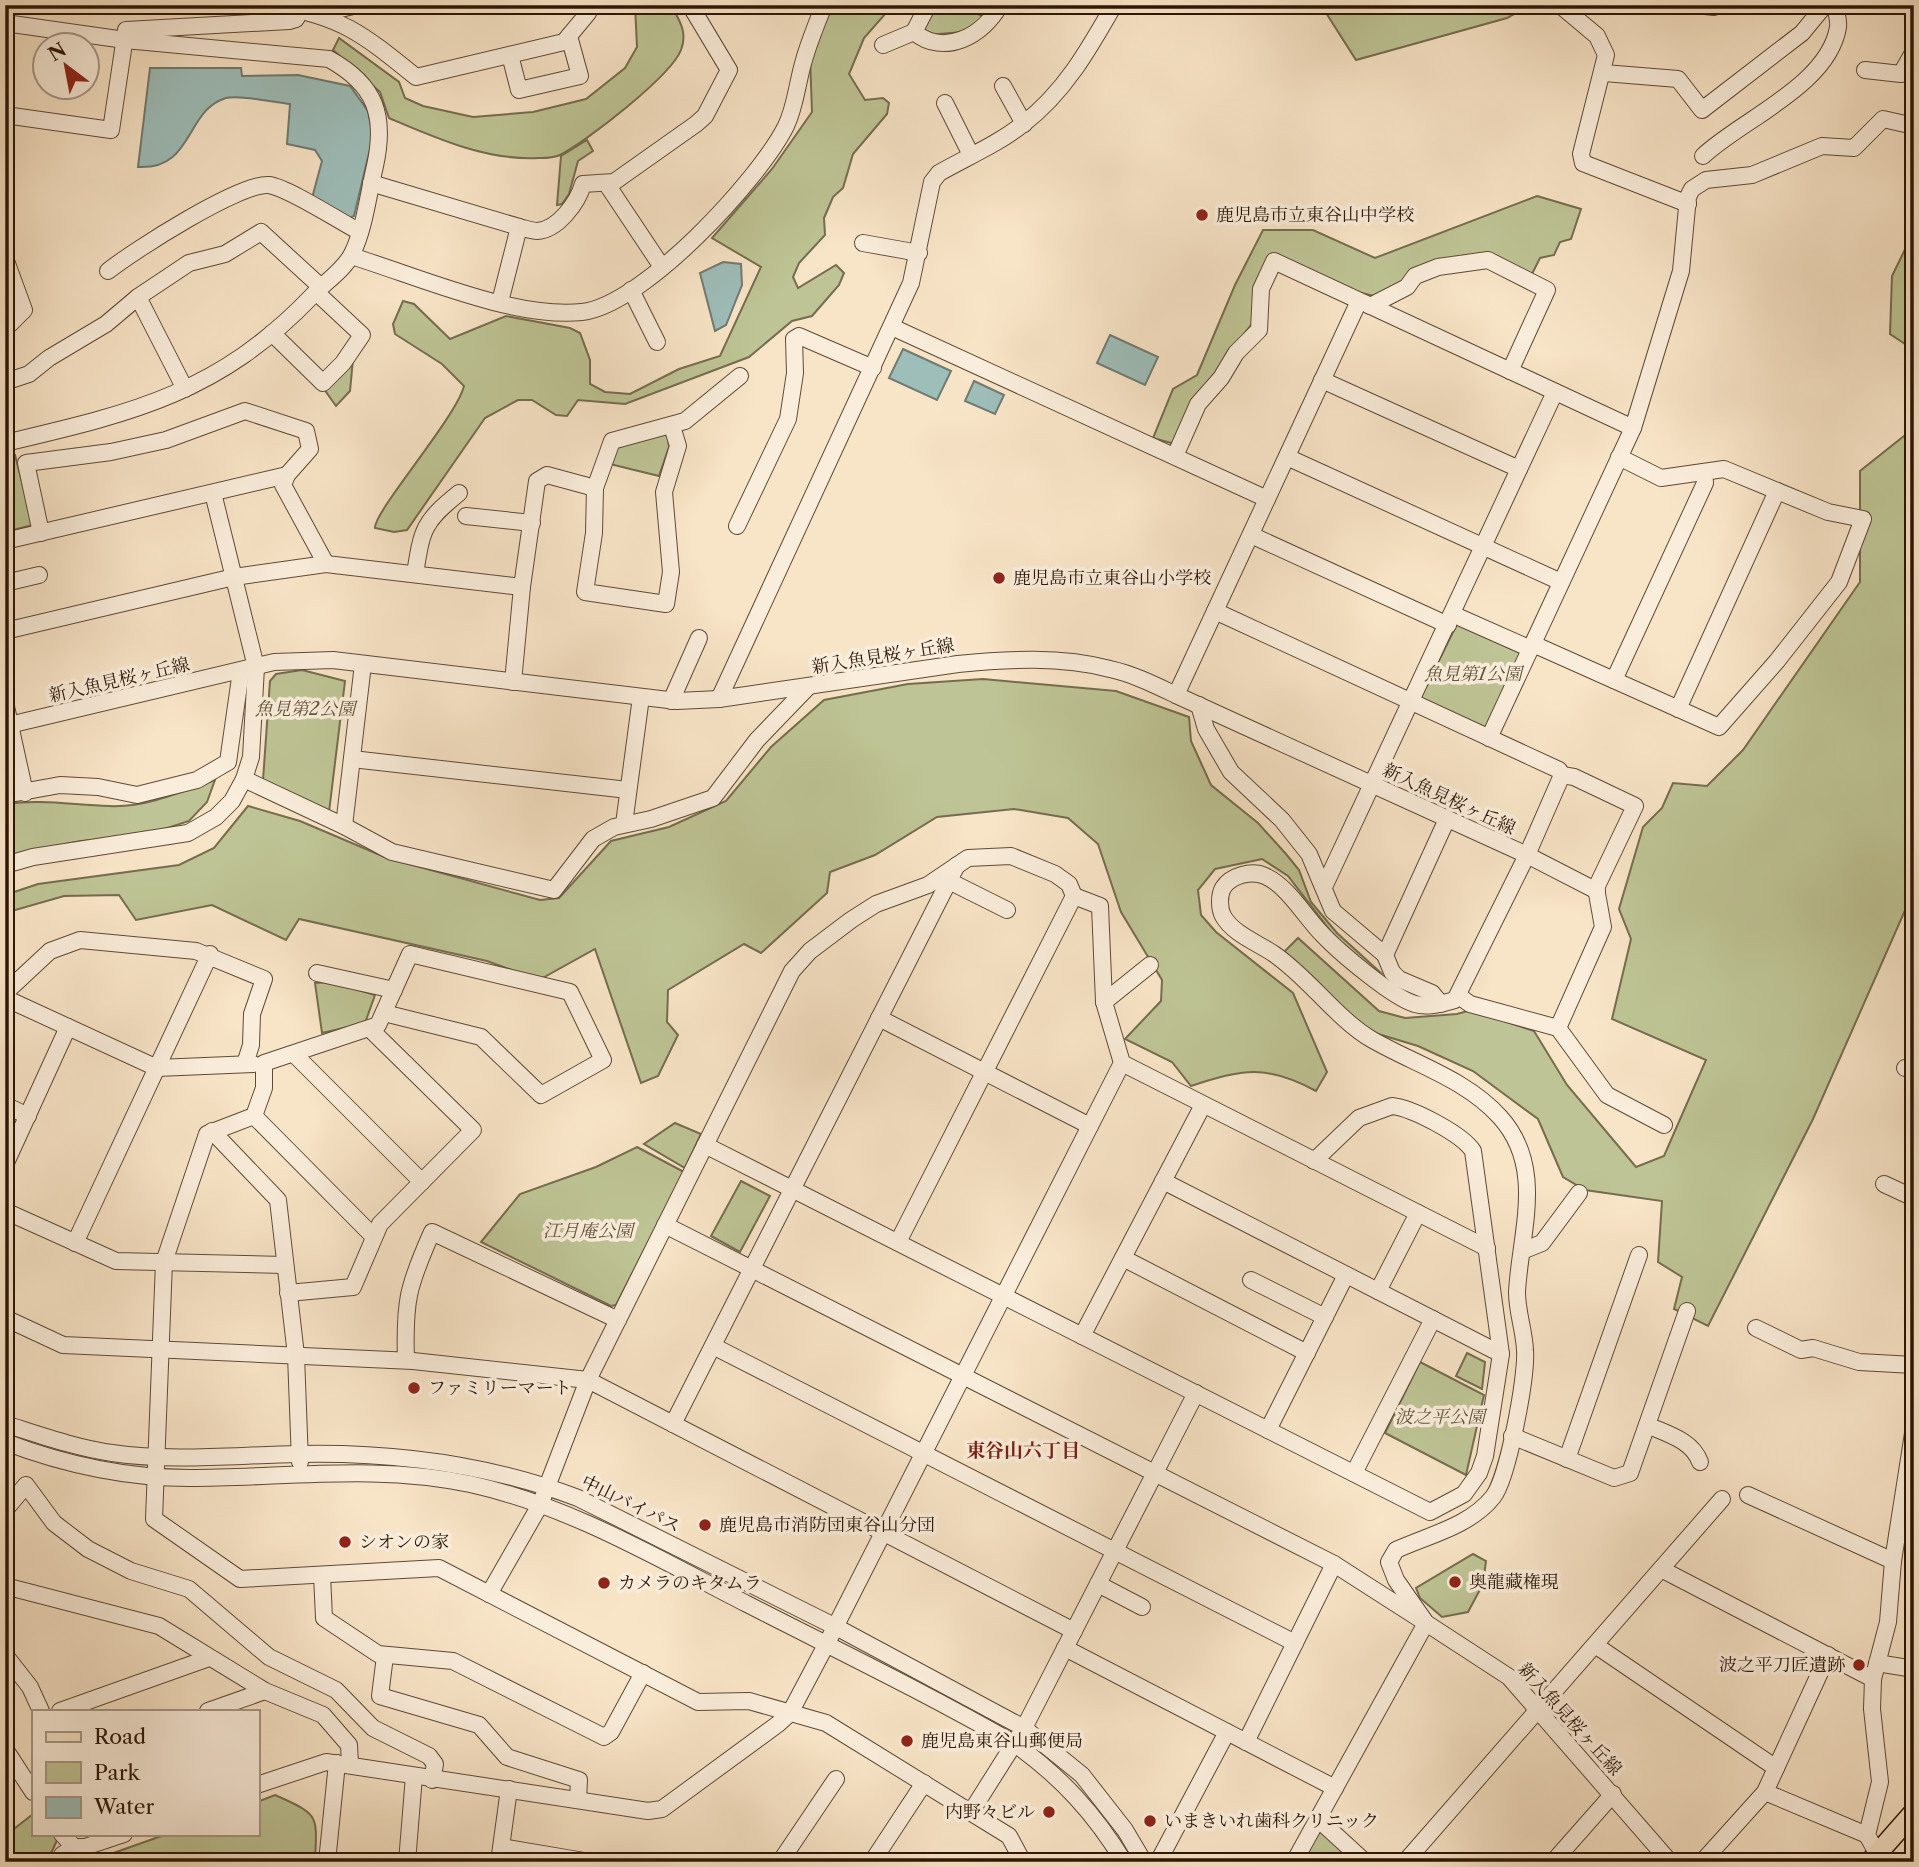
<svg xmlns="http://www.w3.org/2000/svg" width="1919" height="1867" font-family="'Libre Caslon Text','Noto Serif JP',serif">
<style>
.green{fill:#bec495;stroke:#756d4e;stroke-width:2}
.water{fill:#9ebeba;stroke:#707b72;stroke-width:2}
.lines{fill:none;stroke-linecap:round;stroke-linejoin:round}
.minor-casing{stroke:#5f4a36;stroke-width:18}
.major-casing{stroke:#2c1606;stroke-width:22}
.minor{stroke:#faeddb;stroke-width:16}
.major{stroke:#f8e4c7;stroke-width:19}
.poi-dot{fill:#8f2418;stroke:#faeddb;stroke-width:2.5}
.labels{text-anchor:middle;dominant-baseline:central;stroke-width:7;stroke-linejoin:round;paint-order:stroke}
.poi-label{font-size:18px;fill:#2c1606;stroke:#faeddb;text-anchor:start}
.street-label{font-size:18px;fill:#2c1606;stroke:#faeddb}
.park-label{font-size:18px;font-style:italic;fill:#5f5338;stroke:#faeddb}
.neighbourhood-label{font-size:19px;font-weight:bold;fill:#7a1f14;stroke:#faeddb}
</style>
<rect width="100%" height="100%" fill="#f8e4c7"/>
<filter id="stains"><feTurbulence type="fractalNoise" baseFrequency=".00286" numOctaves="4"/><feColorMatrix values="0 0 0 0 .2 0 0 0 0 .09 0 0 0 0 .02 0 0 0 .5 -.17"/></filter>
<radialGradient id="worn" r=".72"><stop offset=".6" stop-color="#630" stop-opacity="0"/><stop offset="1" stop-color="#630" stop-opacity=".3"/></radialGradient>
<g class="green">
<path d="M635 5H671C679 20 688 32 681 50 671 76 587 141 560 155 554 158 546 158 539 158 487 161 436 138 389 118L380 92 333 50 339 38 399 82 405 98 423 106 473 117 533 112 586 99 625 68 637 47Z"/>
<path d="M835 5H893L864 38 849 74 865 100 883 98 889 103 887 114 853 154 843 188 833 197 824 218 825 235 799 263 793 277 798 288 836 265 844 273 839 285 812 316 792 321 749 357 625 404 578 400 567 416 556 415 532 400H518L485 418 407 530 394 532 375 528C374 511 456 418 464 386L442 364 395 334 393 324 403 301 414 304 450 339 506 316 570 328 580 333 590 360V384L605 392 630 394 679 369 720 356 761 267 712 238 772 169 812 112 810 56 823 24Z"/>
<polygon points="934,5 961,5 984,17 963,32 927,35 922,28"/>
<polygon points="1321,5 1522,5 1525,8 1507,18 1356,60"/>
<polygon points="587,140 593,151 578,161 569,194 562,204 557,205 561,156"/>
<polygon points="1537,196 1581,209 1571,239 1560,242 1554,255 1540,258 1532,274 1490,255 1406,281 1378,297 1353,291 1273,255 1252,324 1231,350 1175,444 1153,438 1173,389 1197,375 1235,285 1263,230 1313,230 1375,258"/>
<polygon points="1914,231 1914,350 1890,334 1892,276"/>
<polygon points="353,359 350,391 336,406 324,389"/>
<polygon points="1914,428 1914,890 1813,1119 1708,1326 1674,1309 1682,1277 1658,1262 1662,1201 1585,1190 1563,1177 1538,1119 1473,1071 1418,1046 1365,1030 1284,952 1298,938 1379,1011 1405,1018 1457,1014 1471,1010 1534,1031 1567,1085 1636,1167 1664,1156 1706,1060 1612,1019 1631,939 1619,909 1643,827 1662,808 1673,783 1707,786 1743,750 1860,582 1860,471"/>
<polygon points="664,433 668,437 669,447 659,476 610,464 614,448"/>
<polygon points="15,455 33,525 5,532 5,458"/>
<polygon points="1457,624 1518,648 1521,655 1489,727 1481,727 1422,701 1421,697"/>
<polygon points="302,670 345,681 329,812 263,780 270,681 276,674"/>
<path d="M983 679 1116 691 1189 717 1191 741 1211 785 1258 823 1286 854 1299 870 1311 902 1337 933 1381 973 1372 974 1332 933 1288 876 1262 859 1215 869 1198 890 1201 915 1216 932 1293 993 1327 1072 1316 1091C1266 1064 1243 1069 1191 1086L1172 1062 1125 1039 1161 1001 1162 980 1121 912 1098 844 1068 818 1014 809 937 817 875 855 830 872 827 893 761 953 744 944 668 990 667 1022 678 1035 658 1076 641 1083 595 949 539 980 487 961 299 919 286 940 212 905 136 920 119 895 64 896 5 913V895L38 884 179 865 214 848 248 806 300 821 387 858 540 900 559 898 611 841 669 827 726 801 771 747 824 700 908 684Z"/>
<path d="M215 780 207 802 189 821 146 835 81 841 5 856V804C41 799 73 805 109 806 144 808 182 792 215 780Z"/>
<polygon points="331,982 375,995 365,1023 322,1033 315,983"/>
<polygon points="675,1123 701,1134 685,1168 644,1144"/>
<polygon points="637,1147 684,1172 616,1305 611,1306 481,1242 520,1194 596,1167"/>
<polygon points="741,1181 770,1196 740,1252 711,1236"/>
<polygon points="1467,1353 1485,1362 1482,1389 1456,1376"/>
<polygon points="1420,1362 1484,1395 1466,1475 1385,1433"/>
<polygon points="1473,1554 1486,1561 1483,1584 1468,1612 1442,1617 1420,1598 1416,1588"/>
<path d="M275 1795C320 1815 317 1814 315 1862H88L167 1834H257V1802Z"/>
<polygon points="33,1814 33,1834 55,1834 58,1838 47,1862 5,1862 5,1836"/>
<polygon points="1323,1831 1356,1862 1300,1862 1316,1833"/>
</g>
<g class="water">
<path d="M150 68H241L242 76 298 75 350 86 368 111 373 136 354 216 347 219 312 198 322 161 315 150 287 144 290 104C276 103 239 94 226 98 185 110 194 170 138 167Z"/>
<polygon points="723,262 741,264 742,285 726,325 715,331 700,273"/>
<polygon points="1110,335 1158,357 1145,385 1097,363"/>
<polygon points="903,349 951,371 937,400 889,378"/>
<polygon points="974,381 1004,395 995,414 965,401"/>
</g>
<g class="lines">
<g class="minor-casing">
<g id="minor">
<path d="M271 5C340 15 363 34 416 77L564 42 588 13 583 5"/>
<polyline points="1560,5 1597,36 1606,55 1581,154 1583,163 1688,204"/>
<polyline points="1696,5 1714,7"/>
<polyline points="320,14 357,5"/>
<path d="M5 23 125 40 329 59C376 85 386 116 375 166 368 195 365 227 352 254 344 270 324 283 312 296 218 394 132 413 5 443"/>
<polyline points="914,32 928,5"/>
<path d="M883 45 914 32C944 57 983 36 1000 5"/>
<polyline points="510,55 519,90 580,76 569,36"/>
<polyline points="1865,70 1901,74 1914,51"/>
<polyline points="1604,73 1678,79 1702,110 1802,33 1825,5"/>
<polyline points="1003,86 1024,124"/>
<polyline points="945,103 971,155"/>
<polyline points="5,115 111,130 126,30 289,21 296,19 303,5"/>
<path d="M1703 156C1741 120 1829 85 1838 27 1839 21 1836 12 1835 5"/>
<polyline points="371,183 519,227 500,302"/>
<polyline points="606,183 662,267"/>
<path d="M519 227C524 228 532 231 537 231 558 230 578 202 583 184L614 182 696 124 705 116 729 70 690 5"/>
<polyline points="863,243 919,253"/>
<path d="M351 256C417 276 513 319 582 312 643 305 759 180 786 126 796 105 797 83 804 60 809 42 817 23 824 5"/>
<polyline points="5,258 24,310 5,329"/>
<path d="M108 271C133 251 241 182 269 185 289 188 339 221 360 232"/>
<polyline points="631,290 657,342"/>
<polyline points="138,297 185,389"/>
<polyline points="1370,306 1407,287 1415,276 1438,267 1488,260 1547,290 1510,371"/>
<polyline points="892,327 1267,499"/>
<polyline points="272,333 323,383 343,363 362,335 316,292"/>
<polyline points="1322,380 1519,469"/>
<polyline points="5,382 29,374 49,358 106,324 138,297 189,263 225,254 261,232 321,287"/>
<polyline points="672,426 678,446 664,492 671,572 666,604 585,592 594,533 595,488 612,441 685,421 740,376"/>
<polyline points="1633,428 1681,271 1688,197 1692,189 1706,180 1752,175 1822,146 1854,148 1883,119 1914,126"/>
<polyline points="1175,456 1198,404 1221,378 1236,353 1259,330 1261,289 1274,261 1633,428 1489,738"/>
<polyline points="1287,457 1561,582"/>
<polyline points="466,516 532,523"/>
<polyline points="737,526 788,419 795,373 794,339 799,336 873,368"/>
<polyline points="41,533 26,463 111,452 166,440 245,411 306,431 310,449 287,475 283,485 326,564"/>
<polyline points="1251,535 1448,625"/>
<polyline points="5,541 287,475"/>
<path d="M415 574C422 529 423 522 459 493"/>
<polyline points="5,583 39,575"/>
<path d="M1215 611 1559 770 1562 775 1527 855 1455 1000C1443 1003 1428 1008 1415 1004 1393 998 1339 952 1322 934 1305 917 1288 886 1265 876 1252 870 1231 875 1223 888 1219 895 1219 908 1223 916 1233 934 1258 943 1274 954 1309 978 1336 1018 1371 1039 1414 1064 1466 1079 1500 1117 1546 1168 1520 1233 1517 1292 1517 1312 1524 1330 1525 1350 1527 1376 1508 1478 1493 1497 1470 1526 1429 1535 1396 1550L1389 1562 1396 1580 1426 1623 1509 1677 1670 1862"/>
<polyline points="1452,614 1531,649"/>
<polyline points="5,631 234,577 326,564 522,587"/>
<polyline points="1533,644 1719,727 1777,661 1839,582 1863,519 1828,512 1724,469 1661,478 1619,457"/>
<polyline points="1614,680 1705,483 1704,472"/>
<polyline points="513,682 522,587 537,481 547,475 595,488"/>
<polyline points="1176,695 1359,301"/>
<path d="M719 699 911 283 932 182 939 173C967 157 998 144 1023 124 1064 93 1089 49 1114 5"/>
<polyline points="671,701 699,638"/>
<polyline points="5,702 25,793"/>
<polyline points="1199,705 1206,729 1231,772 1282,820 1309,854 1333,911 1385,955 1392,972 1399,979 1432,993 1441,1004"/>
<polyline points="1678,709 1777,491"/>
<path d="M5 726 274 662 333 660 677 701 719 699 958 664C1006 659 1062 656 1110 669 1133 674 1155 685 1176 695L1527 855 1597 891"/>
<polyline points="352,759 628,790"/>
<polyline points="244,779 344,826 392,852 554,890 593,839 614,827 651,819 713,798 757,740 809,686"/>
<polyline points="5,795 60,785 98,787 137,795 197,780 228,762 241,671"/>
<polyline points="624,824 641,697"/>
<polyline points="344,826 363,664"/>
<polyline points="5,865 33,857 188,833 216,817 232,801 244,779 251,757 256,667 213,493"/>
<polyline points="949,881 1007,910"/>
<polyline points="1324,887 1555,392"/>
<polyline points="1074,896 1100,906 1104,1002 1122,1063 1487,1248"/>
<polyline points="1385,955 1447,819"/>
<polyline points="317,973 394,990"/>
<polyline points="5,993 50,951 80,940 196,951 264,979 252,1014 251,1045 245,1064"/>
<polyline points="1459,996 1470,1004 1558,1028 1607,1095 1664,1125"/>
<polyline points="5,998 157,1068 253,1064"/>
<polyline points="1104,1002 1150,965"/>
<path d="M384 1013 481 1037 541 1095 603 1060 570 992 410 954C399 978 389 1001 378 1025L264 1063V1088L254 1116 207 1134 164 1262 154 1519 240 1579 439 1568 698 1702 749 1701 826 1723 1009 1836 1023 1862"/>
<polyline points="879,1018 1090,1126"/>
<polyline points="1558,1028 1603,927 1596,888 1635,806 1574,777 1562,775"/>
<polyline points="294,1054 422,1182"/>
<polyline points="1905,1068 1914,1070"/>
<polyline points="5,1105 28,1116"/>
<polyline points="254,1116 374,1237"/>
<polyline points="212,1131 278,1200 296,1355 300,1462"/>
<path d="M705 1145 1430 1512 1464 1494 1479 1473 1485 1456 1501 1354 1473 1151C1462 1134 1412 1108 1392 1106L1359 1118 1314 1161"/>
<polyline points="5,1165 68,1027"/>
<polyline points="1163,1181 1501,1354"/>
<polyline points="1884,1184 1914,1198"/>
<polyline points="5,1211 116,1261 284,1265"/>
<polyline points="665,1225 1334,1564 1426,1623 1294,1862"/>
<polyline points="75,1243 210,954"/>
<polyline points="1522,1251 1542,1243 1579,1193"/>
<polyline points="1123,1258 1307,1353"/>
<polyline points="1251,1280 1325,1317"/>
<polyline points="1378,1291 1418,1213"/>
<polyline points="288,1293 353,1287 380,1224 473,1130 370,1029"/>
<polyline points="5,1318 63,1345 413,1361 588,1380 1074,1631"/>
<polyline points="1756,1328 1801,1350 1813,1348 1859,1362 1914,1365"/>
<polyline points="1082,1336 1203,1105"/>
<polyline points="713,1346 1295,1643"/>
<path d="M406 1360C404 1301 408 1286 432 1232L618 1320"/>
<path d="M5 1424C40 1435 76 1448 112 1453 174 1462 236 1455 298 1454 394 1452 488 1464 578 1498L836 1627 1024 1728 1082 1775 1125 1830 1144 1862"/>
<polyline points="673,1424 957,865"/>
<path d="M1647 1425C1667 1434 1692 1440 1700 1462"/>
<polyline points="1268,1430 1346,1275"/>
<polyline points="1512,1436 1614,1478 1630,1473 1687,1311"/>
<path d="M5 1442C63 1464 128 1478 190 1478 284 1478 377 1464 470 1484 570 1506 657 1558 747 1604 837 1650 928 1694 1015 1744 1061 1777 1095 1814 1124 1862"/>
<polyline points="1567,1459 1639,1255"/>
<polyline points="1354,1473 1433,1319"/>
<polyline points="1748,1495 1893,1561"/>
<polyline points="5,1510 26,1485 54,1523 88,1549 131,1571 189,1589 269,1657 336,1690 373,1728 429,1756 435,1764 432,1780"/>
<polyline points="1661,1569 1873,1679"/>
<polyline points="322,1575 324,1618 378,1654 453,1661 604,1737 611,1732 643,1673"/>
<polyline points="1098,1584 1142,1607"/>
<polyline points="5,1586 159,1626 265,1691 323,1715 349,1745 350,1764"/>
<polyline points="489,1594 540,1505 588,1380 792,971 810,951 851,920 876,904 928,885 968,858 1011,856 1055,874 1069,884 1074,896 898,1242"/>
<polyline points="1595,1645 1776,1768"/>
<polyline points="1065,1648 1335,1788"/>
<polyline points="5,1655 30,1687 41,1711"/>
<polyline points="385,1656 380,1696 479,1725 507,1757 579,1780 578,1800"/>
<polyline points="1877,1663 1914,1669"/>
<polyline points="60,1711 209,1658"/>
<polyline points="208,1711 265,1691"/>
<polyline points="1246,1742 1334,1564"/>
<polyline points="5,1749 33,1792"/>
<polyline points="257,1785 326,1762 648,1811 662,1809 778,1724 790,1713 826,1645 1122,1063"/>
<polyline points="1765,1792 1867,1835"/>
<polyline points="971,1812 1024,1728 1196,1393"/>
<polyline points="1318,1819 1365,1862"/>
<polyline points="62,1834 74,1847 85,1847 124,1834"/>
<polyline points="502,1847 590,1862"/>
<polyline points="59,1862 62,1855 74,1847"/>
<polyline points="327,1862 337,1763"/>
<polyline points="407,1862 414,1776"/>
<polyline points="499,1862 509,1789"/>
<polyline points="780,1862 836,1779"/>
<polyline points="872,1862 924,1783"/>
<polyline points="1158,1862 1227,1732"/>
<polyline points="1405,1862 1722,1499"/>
<polyline points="1553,1862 1613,1794"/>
<polyline points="1702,1862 1765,1792 1828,1655"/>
<polyline points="1882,1862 1867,1835 1880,1782 1872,1709 1873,1679 1888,1622 1893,1561 1914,1427"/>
</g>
</g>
<g class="major-casing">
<polyline id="major" points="1870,1862 1914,1812"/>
</g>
<use href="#minor" class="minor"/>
<use href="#major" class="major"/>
</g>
<g class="poi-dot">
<circle cx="1202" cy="215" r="7"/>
<circle cx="999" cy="578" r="7"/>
<circle cx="414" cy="1388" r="7"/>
<circle cx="705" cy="1525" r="7"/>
<circle cx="345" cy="1542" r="7"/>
<circle cx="1455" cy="1582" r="7"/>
<circle cx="604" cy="1583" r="7"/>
<circle cx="1859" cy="1665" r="7"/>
<circle cx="907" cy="1741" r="7"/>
<circle cx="1049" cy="1812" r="7"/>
<circle cx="1150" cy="1821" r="7"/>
</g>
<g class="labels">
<g class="poi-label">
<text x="1216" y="215">鹿児島市立東谷山中学校</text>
<text x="1013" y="578">鹿児島市立東谷山小学校</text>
<text x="428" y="1388">ファミリーマート</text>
<text x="719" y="1525">鹿児島市消防団東谷山分団</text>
<text x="359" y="1542">シオンの家</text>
<text x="1469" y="1582">奥龍藏権現</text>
<text x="618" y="1583">カメラのキタムラ</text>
<text x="1845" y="1665" text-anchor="end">波之平刀匠遺跡</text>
<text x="921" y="1741">鹿児島東谷山郵便局</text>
<text x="1035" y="1812" text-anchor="end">内野々ビル</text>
<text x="1164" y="1821">いまきいれ歯科クリニック</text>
</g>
<g class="street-label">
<text transform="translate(883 656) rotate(-9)">新入魚見桜ヶ丘線</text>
<text transform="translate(119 680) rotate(-13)">新入魚見桜ヶ丘線</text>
<text transform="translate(1449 799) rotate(25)">新入魚見桜ヶ丘線</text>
<text transform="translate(631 1504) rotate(26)">中山バイパス</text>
<text transform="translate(1570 1719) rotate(48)">新入魚見桜ヶ丘線</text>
</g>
<g class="park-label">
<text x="1473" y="674">魚見第1公園</text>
<text x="305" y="709">魚見第2公園</text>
<text x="588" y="1231">江月庵公園</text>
<text x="1440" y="1417">波之平公園</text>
</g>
<g class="neighbourhood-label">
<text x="1023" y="1450">東谷山六丁目</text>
</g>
</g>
<rect width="1919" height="1867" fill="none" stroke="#f8e4c7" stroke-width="28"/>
<rect x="7" y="7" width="1905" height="1853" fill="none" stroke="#2c1606" stroke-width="3.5"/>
<rect x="14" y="14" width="1891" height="1839" fill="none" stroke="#2c1606" stroke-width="2"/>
<rect x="32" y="1710" width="228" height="126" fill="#faeddb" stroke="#a89786" stroke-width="2"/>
<rect x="46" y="1732" width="35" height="10" fill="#f8e4c7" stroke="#a89786" stroke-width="2"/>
<text x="94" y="1744" font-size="21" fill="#2c1606">Road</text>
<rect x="46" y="1762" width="35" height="21" fill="#bec495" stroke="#a89786" stroke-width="2"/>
<text x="94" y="1780" font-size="21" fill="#2c1606">Park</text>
<rect x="46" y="1797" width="35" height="21" fill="#9ebeba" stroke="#a89786" stroke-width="2"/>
<text x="94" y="1814" font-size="21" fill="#2c1606">Water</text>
<g transform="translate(66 66) rotate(328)"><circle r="33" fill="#faeddb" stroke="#a89786" stroke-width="2"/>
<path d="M0-5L12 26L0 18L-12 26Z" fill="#8f2418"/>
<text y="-10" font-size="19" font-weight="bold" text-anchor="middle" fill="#2c1606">N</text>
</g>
<rect width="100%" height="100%" filter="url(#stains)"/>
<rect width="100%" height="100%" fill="url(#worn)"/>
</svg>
